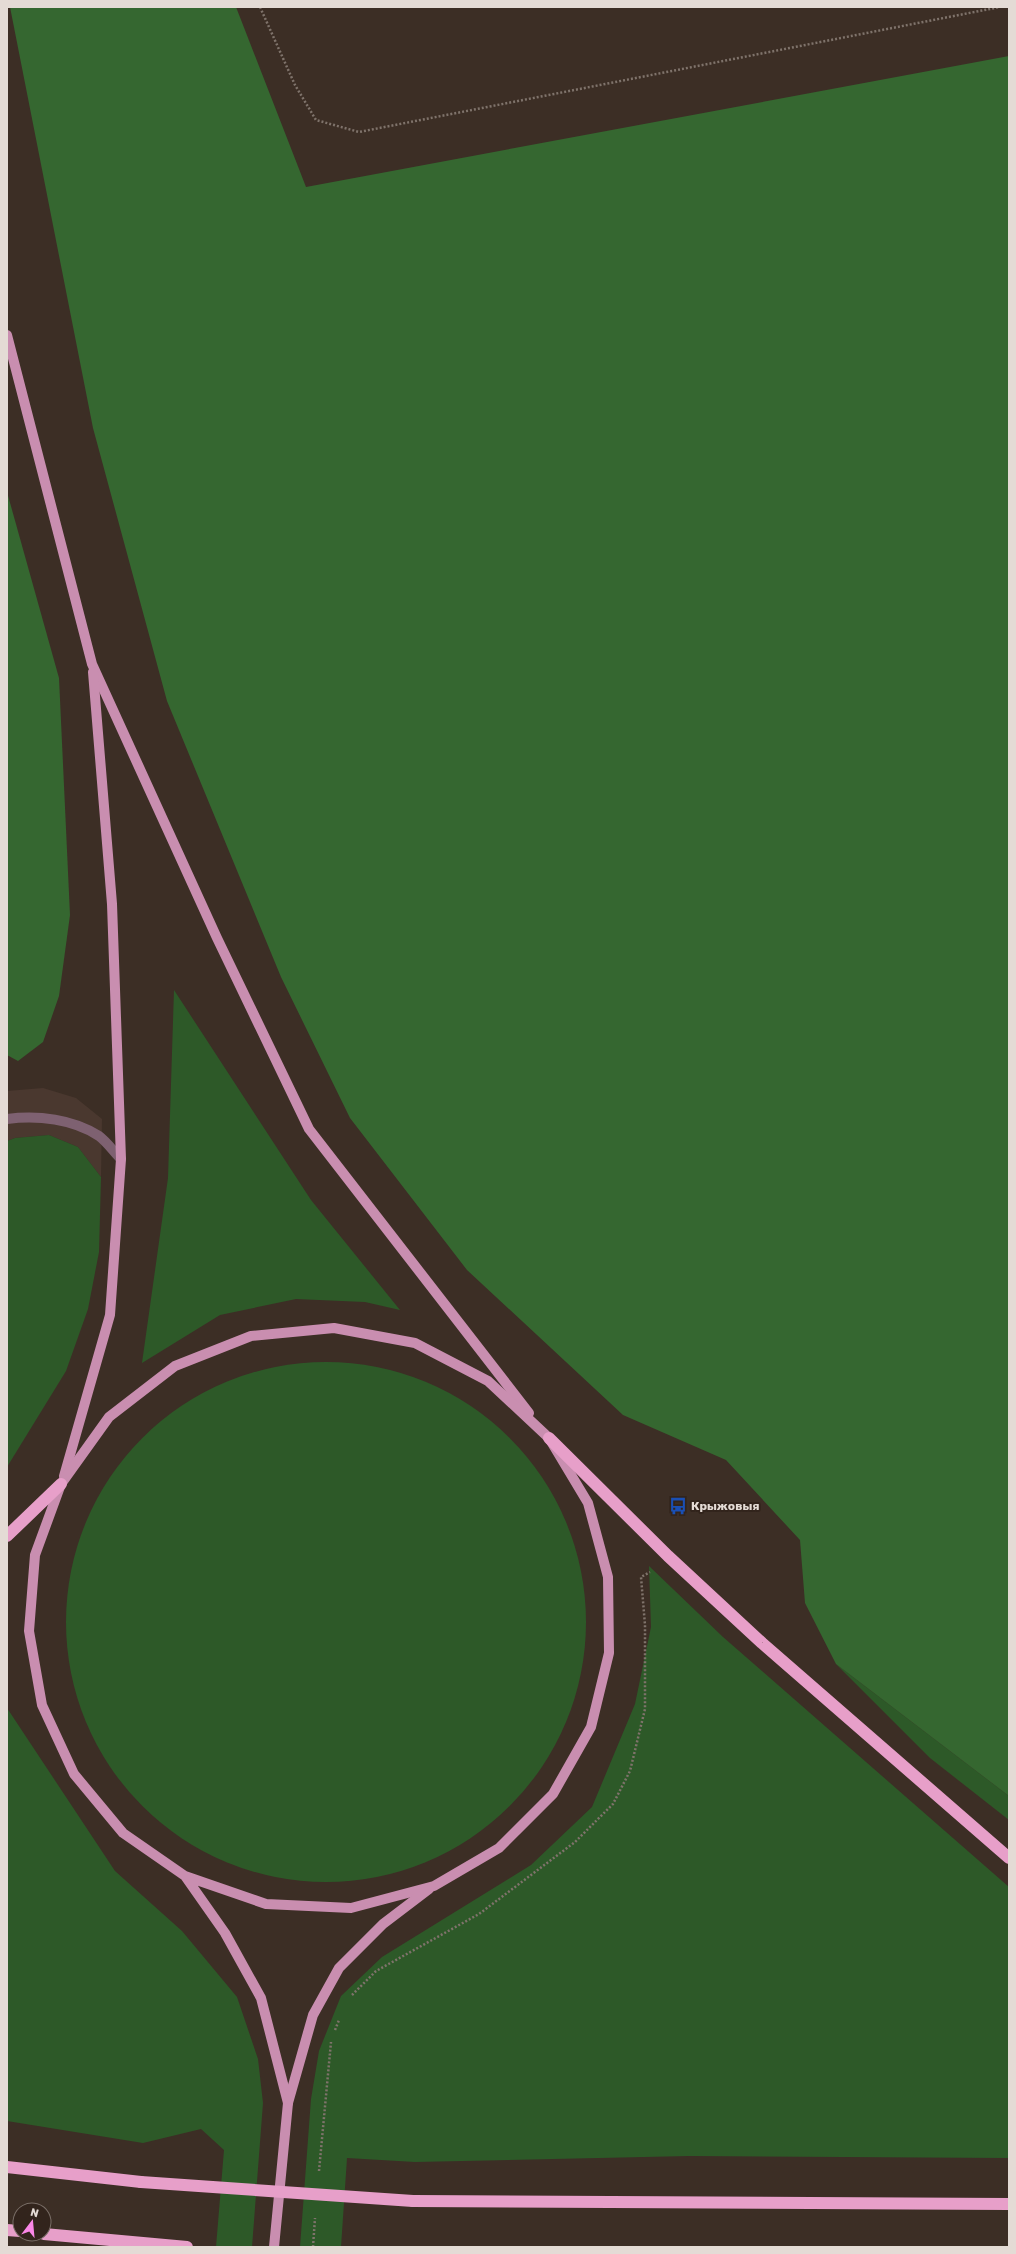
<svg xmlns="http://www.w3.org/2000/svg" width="1016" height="2254" font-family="Rubik,sans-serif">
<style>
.commercial{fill:#4a382f}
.green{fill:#2d5928}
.forest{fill:#356730}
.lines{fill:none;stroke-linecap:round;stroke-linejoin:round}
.path{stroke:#7f736b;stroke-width:2.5;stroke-dasharray:2 2;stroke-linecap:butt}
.lane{stroke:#7e6171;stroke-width:10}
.primary{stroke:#c98eb0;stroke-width:10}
.highway{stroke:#e79fc9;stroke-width:12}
.highway-bridge{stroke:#e79fc9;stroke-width:12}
.labels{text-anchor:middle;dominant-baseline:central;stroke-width:4;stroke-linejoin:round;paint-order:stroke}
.poi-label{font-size:12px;font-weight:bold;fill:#e4dbd5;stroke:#32241c;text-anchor:start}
</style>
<rect width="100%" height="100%" fill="#3c2e25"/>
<polygon class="commercial" points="43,1088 76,1098 102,1119 101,1177 78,1147 49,1135 15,1138 7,1141 7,1091"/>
<g class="green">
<polygon points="174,990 311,1200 400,1310 365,1302 296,1299 220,1315 142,1363 168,1178"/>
<polygon points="49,1135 78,1147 101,1177 99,1252 88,1309 66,1371 7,1467 7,1141 15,1138"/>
<circle cx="326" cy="1622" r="260"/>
<polygon points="649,1566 723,1637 1009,1887 1009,2158 689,2156 415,2162 347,2158 341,2247 300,2247 311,2099 319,2051 341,1996 382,1957 531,1865 592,1807 635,1704 651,1627"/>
<polygon points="836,1664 1009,1796 1009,1820 930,1758"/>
<polygon points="7,1708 115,1871 182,1931 237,1997 258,2059 263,2103 252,2247 216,2247 224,2150 201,2129 143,2143 7,2121"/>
</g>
<g class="forest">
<polygon points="10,7 236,7 306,187 1009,56 1009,1796 836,1664 805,1603 800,1540 726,1460 623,1415 467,1270 350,1118 281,977 167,701 93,428"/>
<polygon points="7,492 59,678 70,915 59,996 43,1042 18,1061 7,1055"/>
</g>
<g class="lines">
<g class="path">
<polyline points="260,7 295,85 316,120 359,132 1000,7"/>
<polyline points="352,1995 376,1971 479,1914 575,1842 613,1804 630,1771 645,1709 645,1625 641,1577 650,1572"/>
<polyline points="335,2030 339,2020"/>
<polyline points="319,2171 331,2042"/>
<polyline points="313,2247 315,2218"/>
</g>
<path class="lane" d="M7 1119C38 1115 73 1119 99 1136 107 1142 114 1152 121 1159"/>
<g class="primary">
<polyline points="7,335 92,664 217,938 309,1129 529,1413"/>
<polyline points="64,1476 110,1315 121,1159 112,904 93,672"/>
<polyline points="185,1876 266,1904 351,1908 434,1886 499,1848 553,1794 591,1727 609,1653 608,1577 588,1503 549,1438 488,1381 415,1343 334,1328 251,1336 175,1366 109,1417 61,1484 35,1555 29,1631 42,1705 74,1774 123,1833 185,1876 225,1933 261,1998 288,2103"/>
<polyline points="274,2247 288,2103 313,2015 339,1968 383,1924 429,1889"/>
</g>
<g class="highway">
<polyline points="549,1438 668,1556 762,1643 1009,1858"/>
<polyline points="7,1536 61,1484"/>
<polyline points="7,2167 141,2182"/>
<polyline points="413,2201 1009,2204"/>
<polyline points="7,2230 20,2231"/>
<polyline points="44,2234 187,2247"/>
</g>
<polyline class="highway-bridge" points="141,2182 413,2201"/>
</g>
<defs>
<g id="bus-bare" transform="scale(1.38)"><path d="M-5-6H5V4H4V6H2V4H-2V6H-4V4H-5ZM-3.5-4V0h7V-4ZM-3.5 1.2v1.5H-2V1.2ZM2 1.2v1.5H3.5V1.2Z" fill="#1a4fb4" stroke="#32241c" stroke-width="2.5" paint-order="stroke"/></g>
</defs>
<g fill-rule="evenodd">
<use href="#bus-bare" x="678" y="1506"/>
</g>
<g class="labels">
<g class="poi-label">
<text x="691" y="1506">Крыжовыя</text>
</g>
</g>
<rect width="1016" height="2254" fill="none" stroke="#e4dbd5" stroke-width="16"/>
<g transform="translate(32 2222) rotate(16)"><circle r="19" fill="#32241c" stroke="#796d66"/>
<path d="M0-3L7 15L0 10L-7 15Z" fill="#fa87e7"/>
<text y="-6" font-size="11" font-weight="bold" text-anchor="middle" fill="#e4dbd5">N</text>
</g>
</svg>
